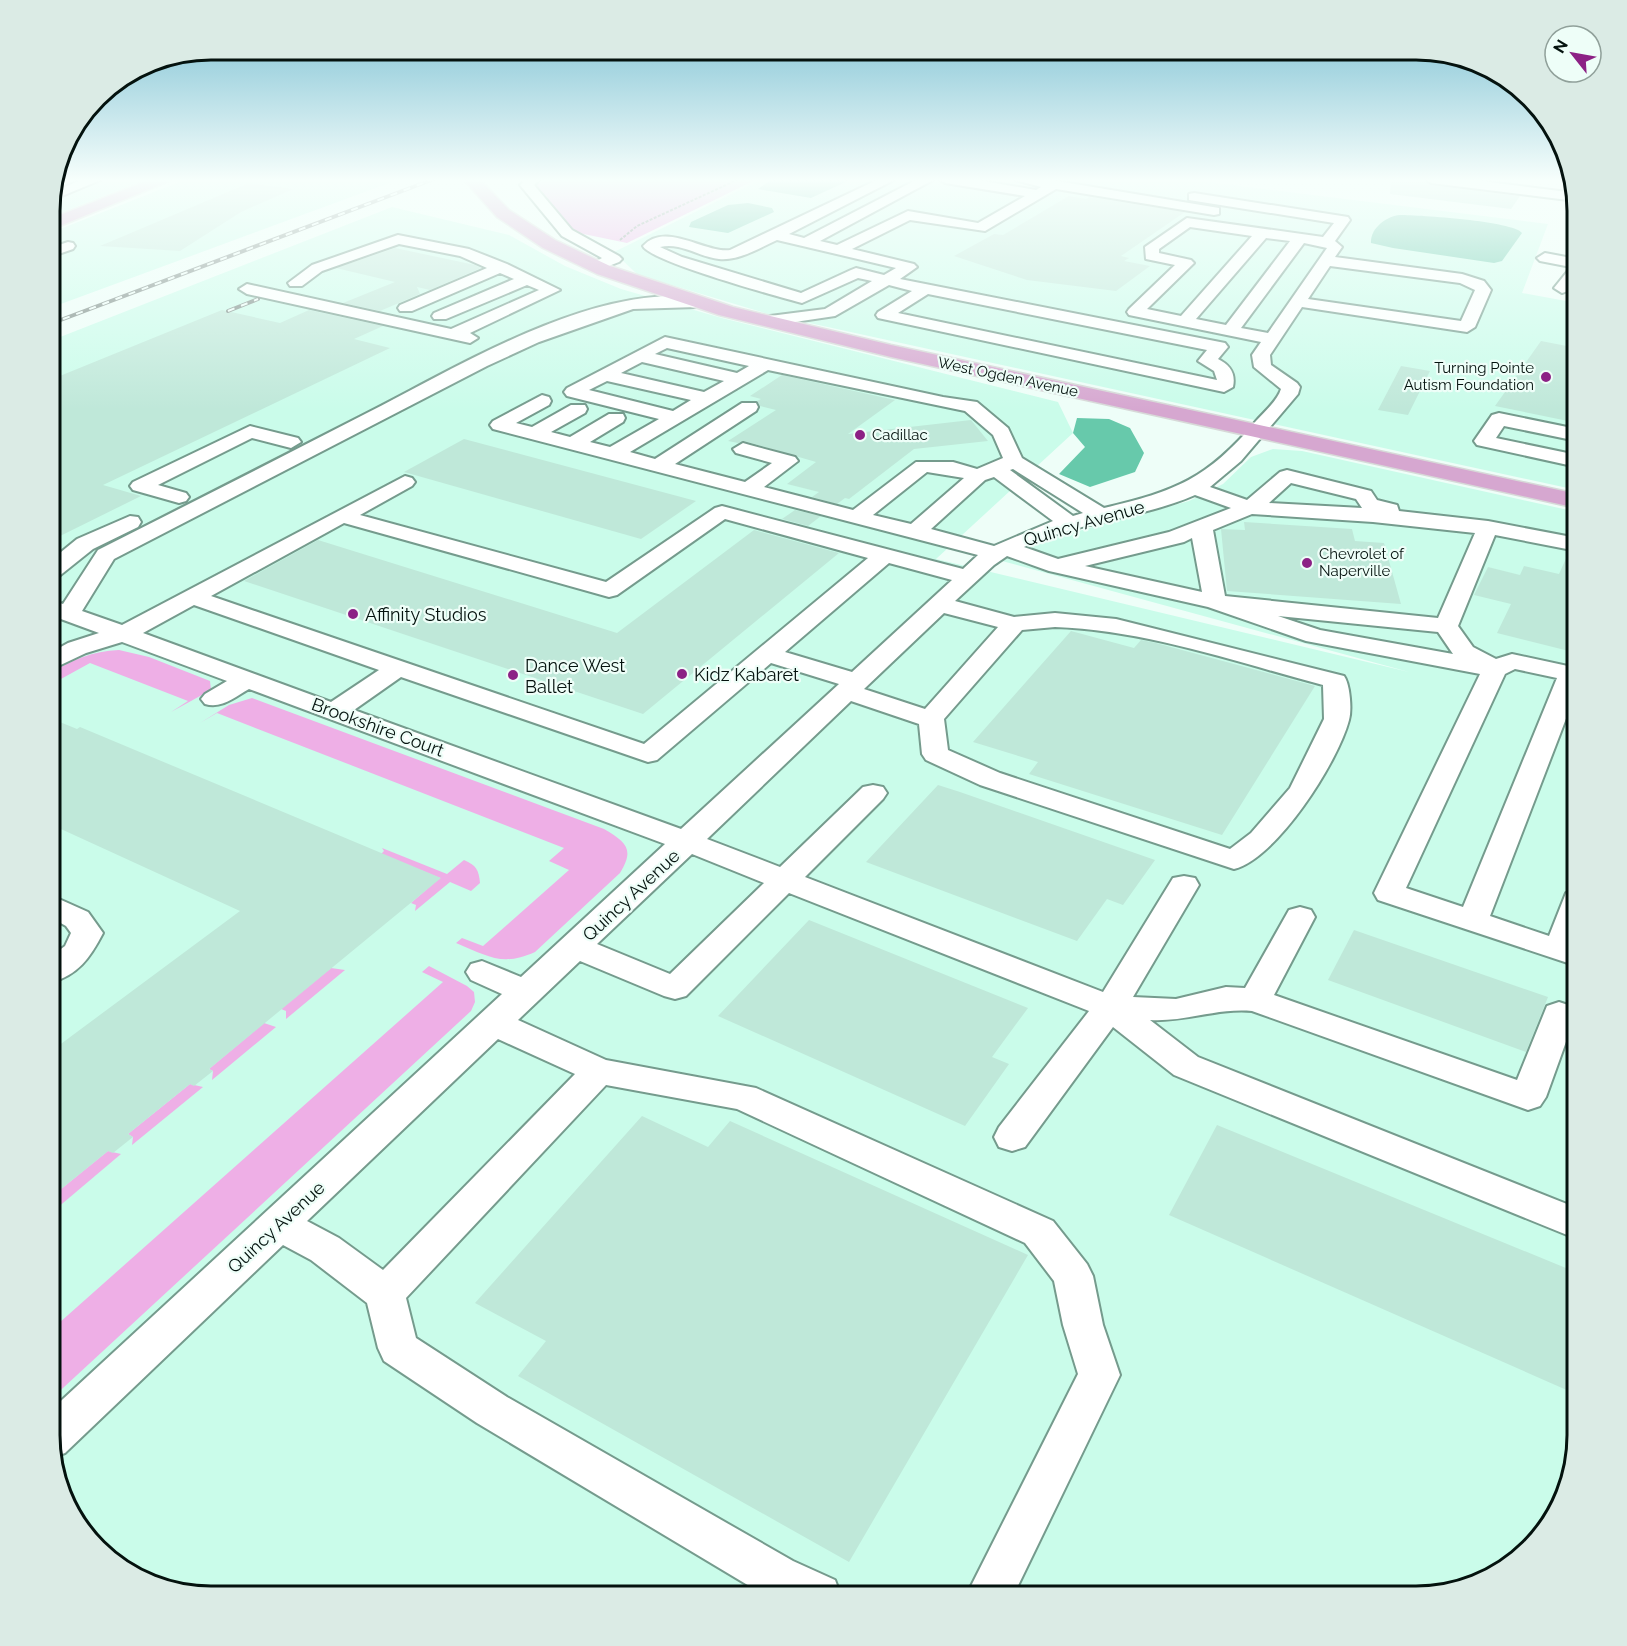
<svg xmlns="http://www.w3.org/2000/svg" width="1627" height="1646" font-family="Raleway,sans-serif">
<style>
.built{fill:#cafcea}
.green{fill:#eeafe6}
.water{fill:#67c9ab}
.building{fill:#bfe8d9}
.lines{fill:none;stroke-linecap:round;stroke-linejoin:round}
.minor-casing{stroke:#759b8d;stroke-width:4}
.major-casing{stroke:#d7d9d8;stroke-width:3}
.path{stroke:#7b8a85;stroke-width:2;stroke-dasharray:3 1.5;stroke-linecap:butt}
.minor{fill:#fff;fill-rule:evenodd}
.major{fill:#d6a7d0;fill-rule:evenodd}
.rail-casing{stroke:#7a8984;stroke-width:4}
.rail{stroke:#eefef8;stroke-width:2;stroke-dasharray:7;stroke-linecap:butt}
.poi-dot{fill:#8c2185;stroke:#eefef8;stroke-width:2}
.labels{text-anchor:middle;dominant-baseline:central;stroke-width:4.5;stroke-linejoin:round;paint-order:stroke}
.far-poi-label{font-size:15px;fill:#04120e;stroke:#eefef8;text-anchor:start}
.far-street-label{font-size:15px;fill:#04120e;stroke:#eefef8}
.street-label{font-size:18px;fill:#04120e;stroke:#eefef8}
.poi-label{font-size:18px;fill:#04120e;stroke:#eefef8;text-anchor:start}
.rim{fill:none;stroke:#04120e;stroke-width:3}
</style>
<rect width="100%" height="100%" fill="#eefef8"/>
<g class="built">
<polygon points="55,179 147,179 50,217 50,200"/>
<polygon points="187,179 400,179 50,308 50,233"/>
<polygon points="762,179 1184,179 1548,224 1522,293 1577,303 1577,490 768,314 638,275 614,252"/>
<polygon points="392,207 509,235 565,266 621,289 722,318 1058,402 1073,433 936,559 1409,672 1002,561 1038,542 1189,501 1223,484 1251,457 1273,449 1302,451 1577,512 1577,1435 1561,1506 1522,1557 1468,1588 1417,1596 211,1596 140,1580 89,1541 62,1497 50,1436 50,341"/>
</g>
<g class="green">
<polygon points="548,179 757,179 627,243 574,232 533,186"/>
<path d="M119 650 149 657 210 681 211 690 171 712 188 701 90 663 50 685V673C73 660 92 651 119 650Z"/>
<path d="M252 698 604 829C626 842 635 849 620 873L535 952C502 967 488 956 456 943L462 938 483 946 569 870 549 861 564 848 217 713 200 723 229 705Z"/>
<path d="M382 848 447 874 464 860C476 865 479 870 480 883L471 891 450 882 415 911 416 905 411 903 440 878 381 854 384 851Z"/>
<polygon points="429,966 467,986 474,992 475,1002 471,1011 50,1400 50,1331 443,982 422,972"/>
<polygon points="331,968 345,970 286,1019 286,1011 281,1009"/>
<polygon points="264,1023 276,1027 212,1080 213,1071 209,1069"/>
<polygon points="190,1084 203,1087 132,1145 133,1137 128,1134"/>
<polygon points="108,1151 121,1154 50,1214 50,1198"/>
</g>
<g class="water">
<polygon points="772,179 852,179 811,198 758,189"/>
<polygon points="748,203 772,208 774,212 728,233 689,227 691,222 728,205"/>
<path d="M1400 215C1419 215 1513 221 1522 233L1502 261 1494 263 1393 248 1371 243C1370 228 1387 216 1400 215Z"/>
<polygon points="1077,418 1109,419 1130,428 1144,453 1135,472 1090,487 1059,474 1085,447 1073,433"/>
</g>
<g class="building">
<polygon points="1391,179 1423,179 1431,185 1520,196 1511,209 1390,194"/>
<polygon points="249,183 293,189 241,212 180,251 100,246"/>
<polygon points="1069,196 1086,199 1090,197 1185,212 1121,256 1129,258 1124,261 1150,266 1116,291 1027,280 954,256 994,234 1003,235"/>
<polygon points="395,248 475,265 481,268 430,290 417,287 420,294 380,311 343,303 395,282 336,268"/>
<polygon points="222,310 280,323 309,310 383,326 354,339 390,348 103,485 141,496 50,541 50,380"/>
<polygon points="1541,341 1577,348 1577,419 1570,418 1568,421 1495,406"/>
<polygon points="1401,366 1430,371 1408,415 1378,410"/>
<polygon points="782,375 895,400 848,434 971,420 988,441 914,449 849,499 845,498 837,504 812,497 819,492 787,484 816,462 744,441 738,443 728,441 776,410 760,406 757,401 761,399 750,396"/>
<polygon points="464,439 696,501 641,539 404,472"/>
<polygon points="795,510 821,516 808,526 782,519"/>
<polygon points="1244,522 1352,529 1355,541 1384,543 1401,604 1227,591 1221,529 1245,530"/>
<polygon points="754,530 839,553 643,714 244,581 318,540 617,633"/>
<polygon points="1569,552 1577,553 1577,653 1497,633 1511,604 1474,595 1488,567 1520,575 1524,566 1559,574"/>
<polygon points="1071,631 1134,648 1141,640 1156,643 1315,686 1222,835 1029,774 1038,762 973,742"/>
<polygon points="50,718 77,729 80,727 441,878 209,1069 213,1071 194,1086 190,1084 128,1134 133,1137 113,1153 108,1151 50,1198 50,1052 240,911 50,824"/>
<polygon points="938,785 960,792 1155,860 1123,905 1107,899 1077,941 866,862"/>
<polygon points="809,920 1028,1008 992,1057 1009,1064 965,1126 718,1016"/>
<polygon points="1354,930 1548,997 1526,1052 1328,980"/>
<polygon points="642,1116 708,1147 730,1121 1028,1255 849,1562 518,1376 546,1341 475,1303"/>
<polygon points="1217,1125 1578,1273 1578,1395 1169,1215"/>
</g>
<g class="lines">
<g class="minor-casing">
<g id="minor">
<polygon points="84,179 103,179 50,201 52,192"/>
<polygon points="526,179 540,179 534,185 572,230 619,256 622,259 619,262 596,271 591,269 588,266 602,258 562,236 520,185"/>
<path d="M879 179H896L789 234 804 238 918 179H935L820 241 837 245 908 211 978 223 1025 196 945 183 939 179H972L1036 190 1041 187 1012 179H1045L1219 208V214L1214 215 1056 189 985 231 910 220 852 249 914 264 917 267 900 279 1225 343 1228 347 1218 359C1230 365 1236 373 1233 387L1224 392 878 318 876 315 878 312 912 291 889 285 835 316 768 326 760 321 762 317 825 309 872 281 858 278 802 303C779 297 649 261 643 246 665 221 704 253 730 250ZM777 240 896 268 884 275 856 268 851 270 801 293 682 257 660 247C681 242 699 257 719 259 739 261 759 248 777 240ZM928 294 1207 350 1198 361 1214 371 1217 380 898 313Z"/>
<polygon points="1425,179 1466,179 1575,193 1576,201 1431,183"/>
<path d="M1194 193 1348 217 1350 220 1335 241 1342 247 1335 257 1462 274 1484 281 1491 290 1475 327 1467 332 1302 307 1270 355 1271 365 1297 383 1300 387 1298 394 1241 461 1210 487 1247 500 1280 472 1287 470 1371 491 1377 500 1397 505 1399 511 1488 521 1577 538V551L1495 535 1458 626 1473 647 1496 659 1512 654 1577 668V690L1490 916 1549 936 1566 893 1577 890V966L1378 900 1374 893 1480 674 1306 641 1208 607 1049 571 1007 556 994 565 955 601 1014 617 1055 613 1116 619 1344 676C1350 684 1352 710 1349 720 1338 762 1277 858 1234 869L980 785 926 760 922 754 919 724 851 701 707 839 780 867 863 787 873 785 883 787 887 793 883 799 805 877 1103 992 1173 878 1184 876 1195 878 1199 885 1133 997 1176 999 1226 987 1245 988 1289 910 1300 907 1311 910 1315 917 1274 995 1517 1080 1547 1006 1559 1002 1571 1006 1576 1014 1546 1097 1540 1106 1528 1110 1252 1011C1215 1008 1187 1022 1150 1020L1198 1057 1577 1208V1239L1174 1075 1113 1027 1025 1147 1012 1151 999 1147 994 1137 999 1127 1089 1011 789 893 686 996 675 999 664 996 580 961 518 1020 606 1060 756 1088 1053 1221 1087 1264 1093 1276 1103 1325 1120 1375 1013 1596H966L1078 1374 1063 1325 1054 1281 1025 1243 737 1109 606 1085 406 1298 416 1338 507 1397 793 1561 835 1580 841 1596H768L761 1593 477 1423 384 1361 378 1348 367 1303 311 1260 283 1245 65 1453 54 1457 50 1436V1411L502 994 471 980 466 972 471 964 482 961 521 977 665 844 249 689C235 697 222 709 205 704L201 699 205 694 227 681 122 642 86 653 50 670V653L68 643 99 633 50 615V600L63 604 98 550C187 505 276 460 365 414 454 369 577 293 680 296 688 297 700 295 705 302L697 307 633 309 539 342 487 366 114 559 82 611 122 625 405 476 412 478 415 482 412 486 360 515 606 582 715 508 722 506 963 569 978 555 493 429 490 425 493 421 542 395 549 397 551 401 549 405 516 423 532 427 571 405H585L587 409 585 413 551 432 570 437 609 414H623L625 418 623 422 590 442 610 447 659 419 567 396 564 392 567 388 665 337 943 397 977 402 1008 428 1022 458 1104 508C1176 491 1207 479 1256 421 1264 412 1278 400 1281 389L1254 367 1252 355 1261 342 1129 315 1127 312 1129 309 1175 265 1146 259 1145 247 1187 218 1323 237 1334 223 1189 200V194ZM1190 227 1252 236 1181 316 1147 309 1194 263 1191 260 1159 253V249ZM1266 238 1290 241 1226 325 1196 319ZM1304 243 1327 248 1268 333 1241 328ZM1330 266 1460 283 1475 290 1461 321 1308 299ZM667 348 749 366 737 373 655 354ZM642 362 724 381 704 392 621 373ZM768 370 965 411 993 435 1003 458 977 469 953 462H916L853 510 764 487 798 461 795 457 750 445 743 443 733 449 736 453 772 463 745 482 675 464 756 411 758 407 756 403H742L655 459 630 452ZM607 381 691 400 673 411 589 390ZM1013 469 1083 513 1073 516 1010 470ZM927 472 964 478 911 524 873 515ZM994 477 1053 521 994 546 931 529 985 480ZM1291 483 1356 499 1362 508 1269 503ZM1195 495 1231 508 1169 532 1058 559 1024 547C1079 521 1140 519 1195 495ZM1252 514 1373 522 1475 533 1438 618 1225 596 1213 530ZM725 519 868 558 644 744 211 596 344 523 609 597 617 595ZM1192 538 1202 592 1085 566 1184 542ZM889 563 952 580 852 672 785 652ZM194 605 379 670 331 702 143 633ZM944 613 998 627 925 709 864 689ZM1278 616 1438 632 1453 654 1320 630ZM1055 627C1145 630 1236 662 1323 685L1324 719 1290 788 1251 833 1230 849 1000 773 948 750 944 719 1022 630ZM771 663 839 684 681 829 354 710 401 677 648 762 657 760ZM1515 669 1557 678 1463 907 1406 888 1505 674ZM692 854 764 883 670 974 597 944ZM498 1039 575 1074 383 1270 339 1238 307 1221Z"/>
<polygon points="398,235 469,249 507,264 560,290 470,333 478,338 470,343 247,294 239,289 247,284 451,329 539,290 527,285 446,319 434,319 432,316 434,313 514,279 500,273 412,311 400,311 398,308 400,305 487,268 460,256 399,244 322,271 302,286 290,286 288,283 312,265"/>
<polygon points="68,242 73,243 75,246 73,249 50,257 50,248"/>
<path d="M1545 253 1577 259C1577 272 1578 289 1562 293L1554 288 1571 267 1540 261 1537 258Z"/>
<polygon points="1499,413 1577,429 1577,441 1504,426 1496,438 1577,455 1577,467 1477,445 1474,441 1492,415"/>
<polygon points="250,426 298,438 301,442 291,448 252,438 158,485 186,493 189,497 186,501 179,503 133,490 130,486 133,482"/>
<polygon points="130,516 138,517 141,522 138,527 93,549 58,577 50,579 50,561 77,539"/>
<path d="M50 895 88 912 103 933C90 958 78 975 50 983V957L65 946 71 933 66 926 50 917Z"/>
</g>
</g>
<g class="major-casing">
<g id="major">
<polygon points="152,179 174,179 50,230 50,219"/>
<polygon points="463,179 479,179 509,210 555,240 610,266 733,307 891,345 1577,494 1577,508 891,357 719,315 597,274 543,248 497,217"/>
</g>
</g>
<polyline class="path" points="620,240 637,226 739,179"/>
<use href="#minor" class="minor"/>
<use href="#major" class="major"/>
<g class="rail-casing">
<g id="rail">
<polyline points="228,311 258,299"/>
<polyline points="50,324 434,179"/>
</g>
</g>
<use href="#rail" class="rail"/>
</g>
<linearGradient id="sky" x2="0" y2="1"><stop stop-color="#74bcd0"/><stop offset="0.44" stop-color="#f7fffc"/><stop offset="1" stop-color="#f7fffc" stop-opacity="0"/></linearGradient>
<rect width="1627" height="410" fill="url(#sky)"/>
<g class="poi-dot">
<circle cx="1546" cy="377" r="6"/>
<circle cx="860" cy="435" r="6"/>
<circle cx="1307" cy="563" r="6"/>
<circle cx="353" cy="614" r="6"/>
<circle cx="682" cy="674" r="6"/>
<circle cx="513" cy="675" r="6"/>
</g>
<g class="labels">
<g class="far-poi-label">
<text x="1534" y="368" text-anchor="end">Turning Pointe<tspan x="1534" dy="17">Autism Foundation</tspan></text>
<text x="872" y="435">Cadillac</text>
<text x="1319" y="554">Chevrolet of<tspan x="1319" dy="17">Naperville</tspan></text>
</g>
<g class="far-street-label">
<text transform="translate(1008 377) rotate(12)">West Ogden Avenue</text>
</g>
<g class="street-label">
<text transform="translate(1084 523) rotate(-16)">Quincy Avenue</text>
<text transform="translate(378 727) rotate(20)">Brookshire Court</text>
<text transform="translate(631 895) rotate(-43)">Quincy Avenue</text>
<text transform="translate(276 1227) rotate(-43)">Quincy Avenue</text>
</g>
<g class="poi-label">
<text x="365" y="614">Affinity Studios</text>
<text x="525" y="665">Dance West<tspan x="525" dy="21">Ballet</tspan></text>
<text x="694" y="674">Kidz Kabaret</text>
</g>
</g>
<path d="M0 0H1627V1646H0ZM211 60H1416A151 151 0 0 1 1567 211V1435A151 151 0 0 1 1416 1586H211A151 151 0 0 1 60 1435V211A151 151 0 0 1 211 60Z" fill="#dbebe5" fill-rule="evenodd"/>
<path class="rim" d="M211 60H1416A151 151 0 0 1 1567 211V1435A151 151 0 0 1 1416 1586H211A151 151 0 0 1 60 1435V211A151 151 0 0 1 211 60Z"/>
<g transform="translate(1573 54) rotate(301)"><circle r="28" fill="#eefef8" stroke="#90a09a" stroke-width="1.5"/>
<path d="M0-4.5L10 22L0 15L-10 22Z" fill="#8c2185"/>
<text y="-9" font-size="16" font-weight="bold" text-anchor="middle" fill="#04120e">N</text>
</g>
</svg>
